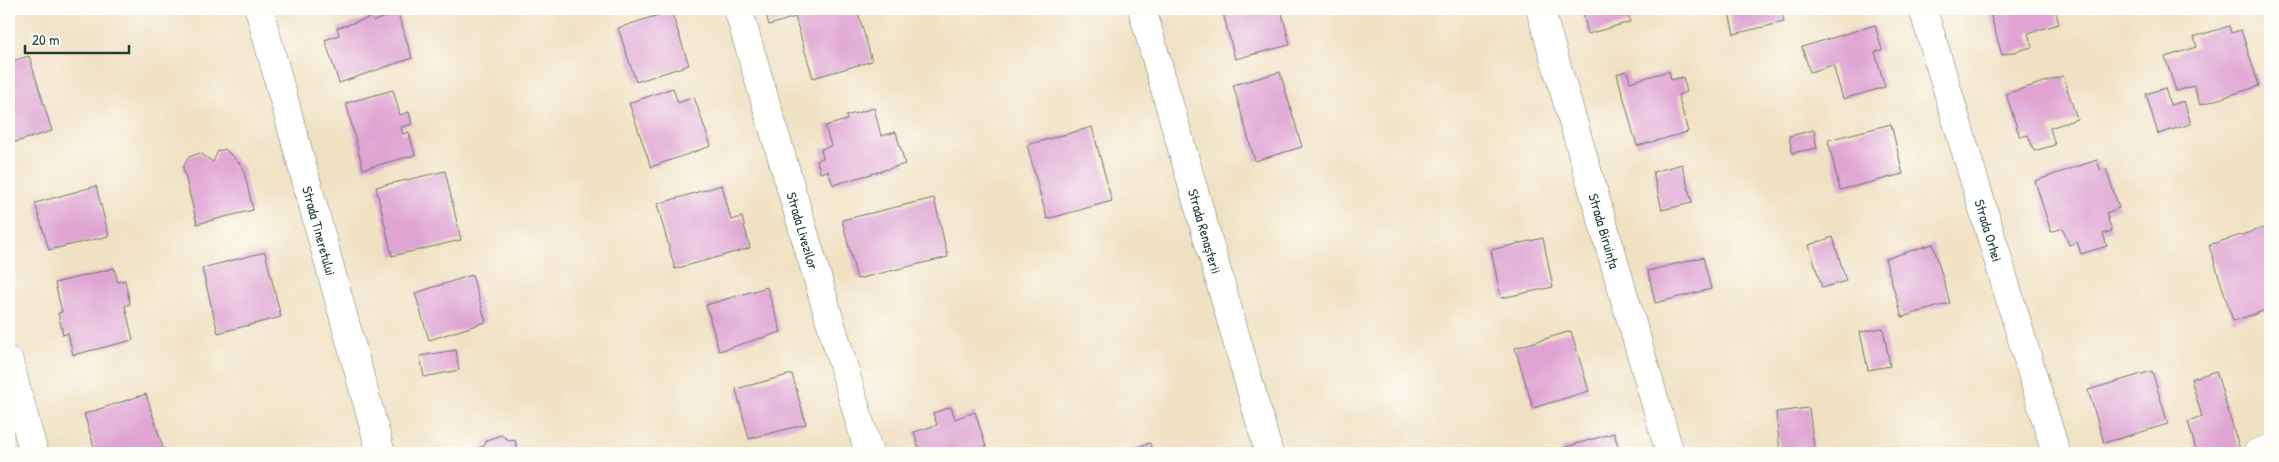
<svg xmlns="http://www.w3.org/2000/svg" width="2279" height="462" font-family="'Patrick Hand',sans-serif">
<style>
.building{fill:#dfa4d3}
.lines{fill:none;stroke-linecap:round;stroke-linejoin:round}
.minor-casing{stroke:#687666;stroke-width:29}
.minor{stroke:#fff;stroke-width:28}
.labels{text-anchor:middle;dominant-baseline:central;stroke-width:5;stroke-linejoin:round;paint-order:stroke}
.street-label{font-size:14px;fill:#1f3d34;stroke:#fdfcf7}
</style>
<rect width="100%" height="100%" fill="#fdfcf7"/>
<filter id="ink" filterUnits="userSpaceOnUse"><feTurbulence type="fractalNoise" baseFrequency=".02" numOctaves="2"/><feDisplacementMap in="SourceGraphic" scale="10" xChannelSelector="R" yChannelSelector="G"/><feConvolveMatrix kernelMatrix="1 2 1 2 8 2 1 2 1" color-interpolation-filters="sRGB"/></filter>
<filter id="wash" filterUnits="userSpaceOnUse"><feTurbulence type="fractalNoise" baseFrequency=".0096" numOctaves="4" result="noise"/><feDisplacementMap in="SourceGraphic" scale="20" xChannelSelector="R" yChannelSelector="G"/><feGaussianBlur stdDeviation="1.12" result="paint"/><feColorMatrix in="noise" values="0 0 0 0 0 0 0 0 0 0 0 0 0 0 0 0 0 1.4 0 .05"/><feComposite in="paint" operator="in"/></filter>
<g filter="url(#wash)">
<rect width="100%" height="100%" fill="#f0e1c3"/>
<g id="blocks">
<g class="building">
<polygon points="773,9 857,9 872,61 813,78 795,17 769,25 765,11"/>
<polygon points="1222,9 1281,9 1290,45 1235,59"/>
<polygon points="1582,9 1627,9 1630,22 1588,34"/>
<polygon points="1728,9 1781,9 1784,22 1734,34"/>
<polygon points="1989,9 2055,9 2059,24 2028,33 2032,47 2002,55"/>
<polygon points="671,11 689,65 636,82 618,28"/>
<polygon points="398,13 412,58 339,83 325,40 339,35 337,28 372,17 373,21"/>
<polygon points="1875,25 1882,50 1875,52 1885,87 1843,99 1833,65 1810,72 1802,47"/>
<polygon points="2229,26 2231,33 2241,30 2259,86 2200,105 2194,86 2176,91 2165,57 2197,47 2194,37"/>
<polygon points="29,56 52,131 9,144 9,62"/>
<polygon points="1627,71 1630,82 1669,71 1671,80 1683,77 1687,92 1678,95 1688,132 1637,146 1617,74"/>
<polygon points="1280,72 1302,147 1255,161 1233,85"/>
<polygon points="2063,76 2077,119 2050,128 2055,145 2034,151 2028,135 2020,137 2006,94"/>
<polygon points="673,88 678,103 694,97 711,146 651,167 629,103"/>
<polygon points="2165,88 2170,105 2184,101 2191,124 2158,134 2146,94"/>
<polygon points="393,90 400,115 409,112 412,124 401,127 403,134 409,132 415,155 363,169 346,103"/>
<polygon points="874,108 881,136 896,132 905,164 833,185 828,171 820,173 817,160 823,158 821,149 831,146 825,126 847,120 846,116"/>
<polygon points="1891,124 1903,174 1840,190 1828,140"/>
<polygon points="1092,127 1112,201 1047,219 1027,145"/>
<polygon points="1814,130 1817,148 1792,153 1789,136"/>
<polygon points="225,149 243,167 253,210 197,224 183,167 189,157 200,153 213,162 218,151"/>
<polygon points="2097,160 2101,171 2106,169 2119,208 2106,213 2112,231 2103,234 2107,246 2081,254 2077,242 2069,245 2063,228 2051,232 2035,181"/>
<polygon points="1682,164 1692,203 1662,210 1653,172"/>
<polygon points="445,171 461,240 392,256 376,187"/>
<polygon points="722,185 731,220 742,217 750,248 675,269 657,204"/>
<polygon points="96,186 109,236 49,250 35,203"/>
<polygon points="934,198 948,257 857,279 842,220"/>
<polygon points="2270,226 2270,309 2233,321 2209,245"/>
<polygon points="1833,237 1846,281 1822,288 1809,245"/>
<polygon points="1543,238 1553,287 1501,298 1491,250"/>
<polygon points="1933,244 1950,303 1902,317 1885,259"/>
<polygon points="265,252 281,317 218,333 202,268"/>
<polygon points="1703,257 1711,289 1655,303 1648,271"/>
<polygon points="114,268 118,282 125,280 130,304 125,306 133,340 73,355 68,333 63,335 58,313 62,312 55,283"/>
<polygon points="472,275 486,322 429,340 415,293"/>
<polygon points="767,287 781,332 719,351 706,305"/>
<polygon points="1883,328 1890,366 1868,370 1860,332"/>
<polygon points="1571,331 1589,391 1533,408 1515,348"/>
<polygon points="456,350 459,370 424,377 420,356"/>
<polygon points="2152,371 2168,424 2104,443 2088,390"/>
<polygon points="2216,371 2240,450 2228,453 2197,453 2188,422 2202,417 2191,379"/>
<polygon points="792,374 806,424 749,439 736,389"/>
<polygon points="146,394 164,451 157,453 96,453 84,414"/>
<polygon points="951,407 955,419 975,412 988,453 920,453 914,432 937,425 933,413"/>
<polygon points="1809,408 1814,448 1780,452 1776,412"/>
<polygon points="1614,433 1620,453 1563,453 1562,448"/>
<polygon points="501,435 510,441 515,440 518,453 462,453 484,446 487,440"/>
<polygon points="1150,443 1153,453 1126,453 1126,451"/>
</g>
</g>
</g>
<g filter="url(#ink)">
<use href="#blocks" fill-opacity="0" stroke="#687666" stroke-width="1"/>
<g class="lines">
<g class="minor-casing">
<g id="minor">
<path id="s1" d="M259 9 381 453"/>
<path id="s2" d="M738 9 869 453"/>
<path id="s3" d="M1142 9 1269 453"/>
<path id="s4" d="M1540 9 1670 453"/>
<path id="s5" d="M1923 9 2056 453"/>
<polyline points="9,361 34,453"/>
<polyline points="2257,453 2270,449"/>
</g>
</g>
<use href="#minor" class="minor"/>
</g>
</g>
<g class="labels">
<g class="street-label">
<text stroke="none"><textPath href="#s1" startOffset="230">Strada Tineretului</textPath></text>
<text stroke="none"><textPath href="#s2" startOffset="231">Strada Livezilor</textPath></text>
<text stroke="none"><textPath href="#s3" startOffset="231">Strada Renașterii</textPath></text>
<text stroke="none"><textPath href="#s4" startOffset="231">Strada Biruința</textPath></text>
<text stroke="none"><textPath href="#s5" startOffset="231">Strada Orhei</textPath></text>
</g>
</g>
<rect width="2279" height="462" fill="none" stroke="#fdfcf7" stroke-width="30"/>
<path d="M25 45v8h104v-8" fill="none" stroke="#1f3d34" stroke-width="2.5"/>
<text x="32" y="45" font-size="15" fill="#1f3d34" stroke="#fdfcf7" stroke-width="4" paint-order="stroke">20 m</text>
</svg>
